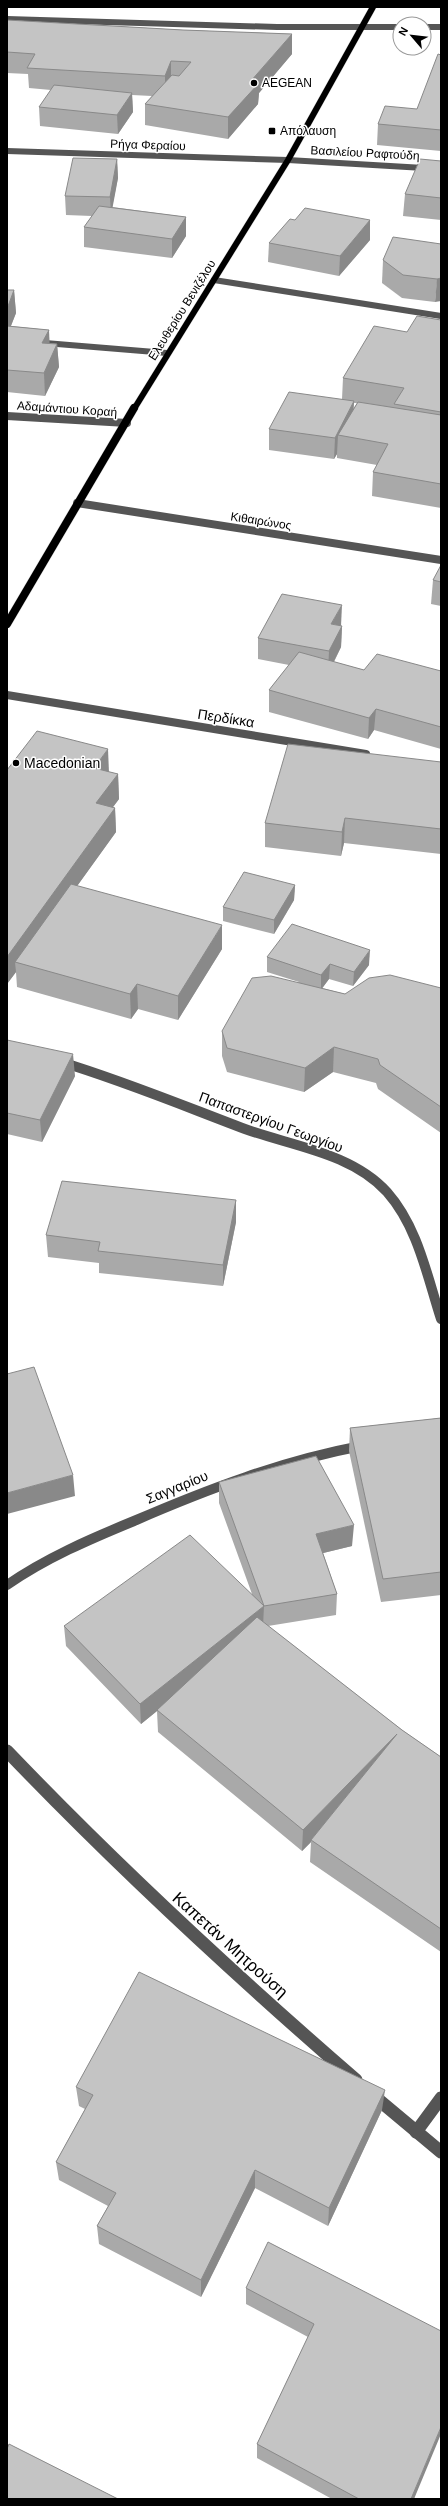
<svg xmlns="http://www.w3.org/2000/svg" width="448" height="2506" font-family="Helvetica,sans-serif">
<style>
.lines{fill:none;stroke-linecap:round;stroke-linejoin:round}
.major-far1-casing{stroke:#dbdbdb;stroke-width:7}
.major-casing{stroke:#dbdbdb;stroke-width:9}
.minor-far3{stroke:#555;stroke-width:6}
.minor-far2{stroke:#555;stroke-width:8}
.minor-far1{stroke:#555;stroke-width:10}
.minor{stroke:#555;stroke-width:13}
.major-far1{stroke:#000;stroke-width:6}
.major{stroke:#000;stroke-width:8}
.wall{fill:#a9a9a9;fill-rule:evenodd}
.shaded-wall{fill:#898989}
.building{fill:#c4c4c4;stroke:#898989}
.poi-dot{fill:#000;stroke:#fff;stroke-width:1.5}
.labels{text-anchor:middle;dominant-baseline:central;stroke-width:3;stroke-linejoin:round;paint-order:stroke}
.far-poi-label{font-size:12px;fill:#000;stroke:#fff;text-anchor:start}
.far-street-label{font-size:12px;fill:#000;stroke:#fff}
.street-label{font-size:14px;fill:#000;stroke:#fff}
.poi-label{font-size:14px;fill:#000;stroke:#fff;text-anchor:start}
.near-street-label{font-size:17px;fill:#000;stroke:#fff}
</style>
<rect width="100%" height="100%" fill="#fff"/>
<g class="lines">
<g class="major-far1-casing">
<polyline id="major-far1" points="134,409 288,160 373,7"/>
</g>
<g class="major-casing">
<polyline id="major" points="7,624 134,408"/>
</g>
<g class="minor-far3">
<polyline points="7,19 277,27 400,27"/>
<polyline points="424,27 441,27"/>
<polyline points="7,151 288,160 441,169"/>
<polyline points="214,280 441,316"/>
<polyline points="45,343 167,353"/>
</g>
<g class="minor-far2">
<polyline points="7,416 127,423"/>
<polyline points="77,503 441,560"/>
<polyline points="7,695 366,754"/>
</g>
<g class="minor-far1">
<path d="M61 1062C124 1081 184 1106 245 1129 292 1146 352 1153 387 1192 418 1227 427 1276 441 1319"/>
<path d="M7 1585C46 1558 90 1539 134 1521 208 1489 282 1461 361 1446"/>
</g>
<g class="minor">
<path d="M7 1751C118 1867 235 1975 356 2080"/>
<polyline points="374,2096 441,2152"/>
<polyline points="416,2132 441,2098"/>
</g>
<use href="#major-far1" class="major-far1"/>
<use href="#major" class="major"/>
</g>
<g class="wall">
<polygon points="7,20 183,30 292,34 292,54 259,93 258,104 228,139 145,125 145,104 152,96 132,95 133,112 118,134 40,126 39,107 51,90 29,88 28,74 7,73"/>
<polygon points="441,55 441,151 377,145 378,124 417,109"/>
<polygon points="117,159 118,178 112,207 186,217 186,236 172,258 84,247 84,227 92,216 66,215 65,196"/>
<polygon points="441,161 441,220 403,216 405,194"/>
<polygon points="295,220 370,220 370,240 339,276 268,262 269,243"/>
<polygon points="441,244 435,302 402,298 382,283 383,260"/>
<polygon points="7,290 14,290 16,313 11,326 49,330 49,343 57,344 59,367 45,396 7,392"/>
<path d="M441 320V508L372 496 373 472 377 465 337 458V454L334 459 269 450V429L342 399 343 378 407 332ZM354 403H357L353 409Z"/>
<polygon points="433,580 441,582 441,606 431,604"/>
<polygon points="341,626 342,626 341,647 334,662 364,670 441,671 441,749 374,730 368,739 269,712 269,690 289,665 258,659 258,638"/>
<polygon points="441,762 441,854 344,843 341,856 265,847 265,823"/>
<polygon points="7,770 109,772 118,774 119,799 113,807 115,808 116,832 77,886 222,949 178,1020 138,1009 131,1019 17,987 16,972 7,984"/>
<polygon points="295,885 294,900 274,934 223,921 223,907"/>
<polygon points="267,957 369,965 353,986 329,979 322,988 345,994 441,988 441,1133 378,1089 376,1083 333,1072 304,1092 227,1072 222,1056 222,1031 299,982 267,972"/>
<polygon points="7,1040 75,1076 42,1142 7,1134"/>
<polygon points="236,1200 236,1222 223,1286 99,1273 99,1263 48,1257 46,1235"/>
<polygon points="441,1418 441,1595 381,1602 349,1451 350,1428"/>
<polygon points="219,1482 352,1546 323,1553 337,1594 336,1615 268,1626 402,1730 441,1757 441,1952 310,1862 311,1842 302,1851 158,1732 157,1711 141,1724 66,1646 64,1626 252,1594 219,1503"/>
<polygon points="76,2087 382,2110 328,2226 255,2188 201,2297 99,2244 97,2226 108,2206 59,2180 56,2162 85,2109 79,2106"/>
<polygon points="246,2288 441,2331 414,2499 332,2499 257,2458 257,2444 308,2337 246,2304"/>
</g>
<g class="shaded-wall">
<polygon points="292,34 292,54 259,93 258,104 228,139 228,117 250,82"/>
<polygon points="171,61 171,81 165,97 165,76"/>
<polygon points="132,93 133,112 118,134 117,115"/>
<polygon points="117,159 118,178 111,216 110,197"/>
<polygon points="186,217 186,236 172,258 172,239"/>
<polygon points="370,220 370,240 339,276 340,256"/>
<polygon points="441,278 441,301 435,302 437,279"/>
<polygon points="14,290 16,313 8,333 7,309"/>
<polygon points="49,330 50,352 42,343"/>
<polygon points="57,344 59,367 45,396 44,373"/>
<polygon points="354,401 353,421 338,435 337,454 334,459 335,438"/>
<polygon points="342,605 341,626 331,624"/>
<polygon points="342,626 341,647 328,673 329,651"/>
<polygon points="376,709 374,730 368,739 369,718"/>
<polygon points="108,749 109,773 94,768"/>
<polygon points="118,774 119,799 98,827 96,803"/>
<polygon points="115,808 116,832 21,964 15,962 16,972 7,984 7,957"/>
<polygon points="345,818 344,843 341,856 342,832"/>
<polygon points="295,885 294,900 274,934 274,920"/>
<polygon points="222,925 222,949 178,1020 178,996"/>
<polygon points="370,950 369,965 353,986 354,972"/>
<polygon points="330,964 329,979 321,990 321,975"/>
<polygon points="137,984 138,1009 131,1019 130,994"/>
<polygon points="334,1047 333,1072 304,1092 305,1068"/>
<polygon points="73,1054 75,1076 42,1142 40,1120"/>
<polygon points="236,1200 236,1222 223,1286 223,1265"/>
<polygon points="73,1475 75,1496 7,1514 7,1493"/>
<polygon points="354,1525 352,1546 315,1555 316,1534"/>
<polygon points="264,1606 263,1626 157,1710 157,1711 141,1724 140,1704"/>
<polygon points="397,1734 311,1840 311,1842 302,1851 303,1830"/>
<polygon points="385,2090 382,2110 328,2226 329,2208"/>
<polygon points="255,2170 255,2188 201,2297 201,2280"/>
<polygon points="441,2427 441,2434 414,2499 411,2499"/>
</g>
<g class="building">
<polygon points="7,20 183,30 292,34 250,82 259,83 228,117 145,104 172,75 179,76 191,62 171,61 165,76 27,68 35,54 7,52"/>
<polygon points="438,54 441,55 441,130 378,124 385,106 417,109"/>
<polygon points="54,85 132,93 117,115 39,107"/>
<polygon points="73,158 117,159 110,197 65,196"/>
<polygon points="420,159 441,161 441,198 405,194"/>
<polygon points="99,206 186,217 172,239 84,227"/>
<polygon points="305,208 370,220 340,256 269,243 290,219 295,220"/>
<polygon points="393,237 441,244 441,278 437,279 403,275 383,260"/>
<polygon points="7,290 14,290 7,309"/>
<polygon points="417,316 441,320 441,412 394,404 404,388 343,378 374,326 407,332"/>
<polygon points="7,326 49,330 42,343 57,344 44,373 7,370"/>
<polygon points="289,392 354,401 335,438 269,429"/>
<polygon points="358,402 441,415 441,484 373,472 388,444 338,435"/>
<polygon points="441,565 441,582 433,580"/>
<polygon points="282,594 342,605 331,624 342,626 329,651 258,638"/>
<polygon points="299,652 364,670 377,654 441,671 441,727 376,709 369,718 269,690"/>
<polygon points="37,731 108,749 94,768 118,774 96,803 115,808 7,957 7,770"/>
<polygon points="288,744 441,762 441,829 345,818 342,832 265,823"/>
<polygon points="244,872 295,885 274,920 223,907"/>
<polygon points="71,884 222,925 178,996 137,984 130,994 15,962"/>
<polygon points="292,924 370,950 354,972 330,964 321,975 267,957"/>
<polygon points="390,975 441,988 441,1107 380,1065 378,1059 334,1047 305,1068 227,1048 222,1031 252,978 271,976 345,994 369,978"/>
<polygon points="7,1040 73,1054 40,1120 7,1113"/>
<polygon points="62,1181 236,1200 223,1265 98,1251 100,1242 46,1235"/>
<polygon points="34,1367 73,1475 7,1493 7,1374"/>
<polygon points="441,1418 441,1572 383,1579 350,1428"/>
<polygon points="316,1456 354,1525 316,1534 337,1594 264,1606 219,1482"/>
<polygon points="190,1535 264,1606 140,1704 64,1626"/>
<polygon points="257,1617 402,1730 441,1757 441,1929 311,1840 397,1734 303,1830 157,1710"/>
<polygon points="139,1972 385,2090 329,2208 255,2170 201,2280 97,2226 116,2193 56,2162 93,2095 76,2087"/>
<polygon points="268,2242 441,2331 441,2427 411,2499 359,2499 257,2444 314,2324 246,2288"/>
<polygon points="9,2444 118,2499 7,2499 7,2449"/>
</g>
<g class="poi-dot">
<circle cx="254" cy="83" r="4"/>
<rect x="268" y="127" width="8" height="8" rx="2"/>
<circle cx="16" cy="763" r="4"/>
</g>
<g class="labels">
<g class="far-poi-label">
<text x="262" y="83">AEGEAN</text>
<text x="280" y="131">Απόλαυση</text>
</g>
<g class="far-street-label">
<text transform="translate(148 145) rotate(2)">Ρήγα Φεραίου</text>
<text transform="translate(365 153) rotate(3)">Βασιλείου Ραφτούδη</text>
<text transform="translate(182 310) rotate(-58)">Ελευθερίου Βενιζέλου</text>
<text transform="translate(67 409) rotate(4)">Αδαμάντιου Κοραή</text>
<text transform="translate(261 521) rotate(9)">Κιθαιρώνος</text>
</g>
<g class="street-label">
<text transform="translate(226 718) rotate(9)">Περδίκκα</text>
<text transform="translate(271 1122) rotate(20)">Παπαστεργίου Γεωργίου</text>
<text transform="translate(177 1487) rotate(-22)">Σαγγαρίου</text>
</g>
<g class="poi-label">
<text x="24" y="763">Macedonian</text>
</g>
<g class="near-street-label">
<text transform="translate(230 1945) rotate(42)">Καπετάν Μητρούση</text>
</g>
</g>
<rect width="448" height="2506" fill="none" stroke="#000000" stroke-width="16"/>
<g transform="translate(412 36) rotate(298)"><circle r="19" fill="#ffffff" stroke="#999999"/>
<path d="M0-3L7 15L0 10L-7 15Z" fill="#000000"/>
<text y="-6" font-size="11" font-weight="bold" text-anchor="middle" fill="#000000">N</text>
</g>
</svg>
